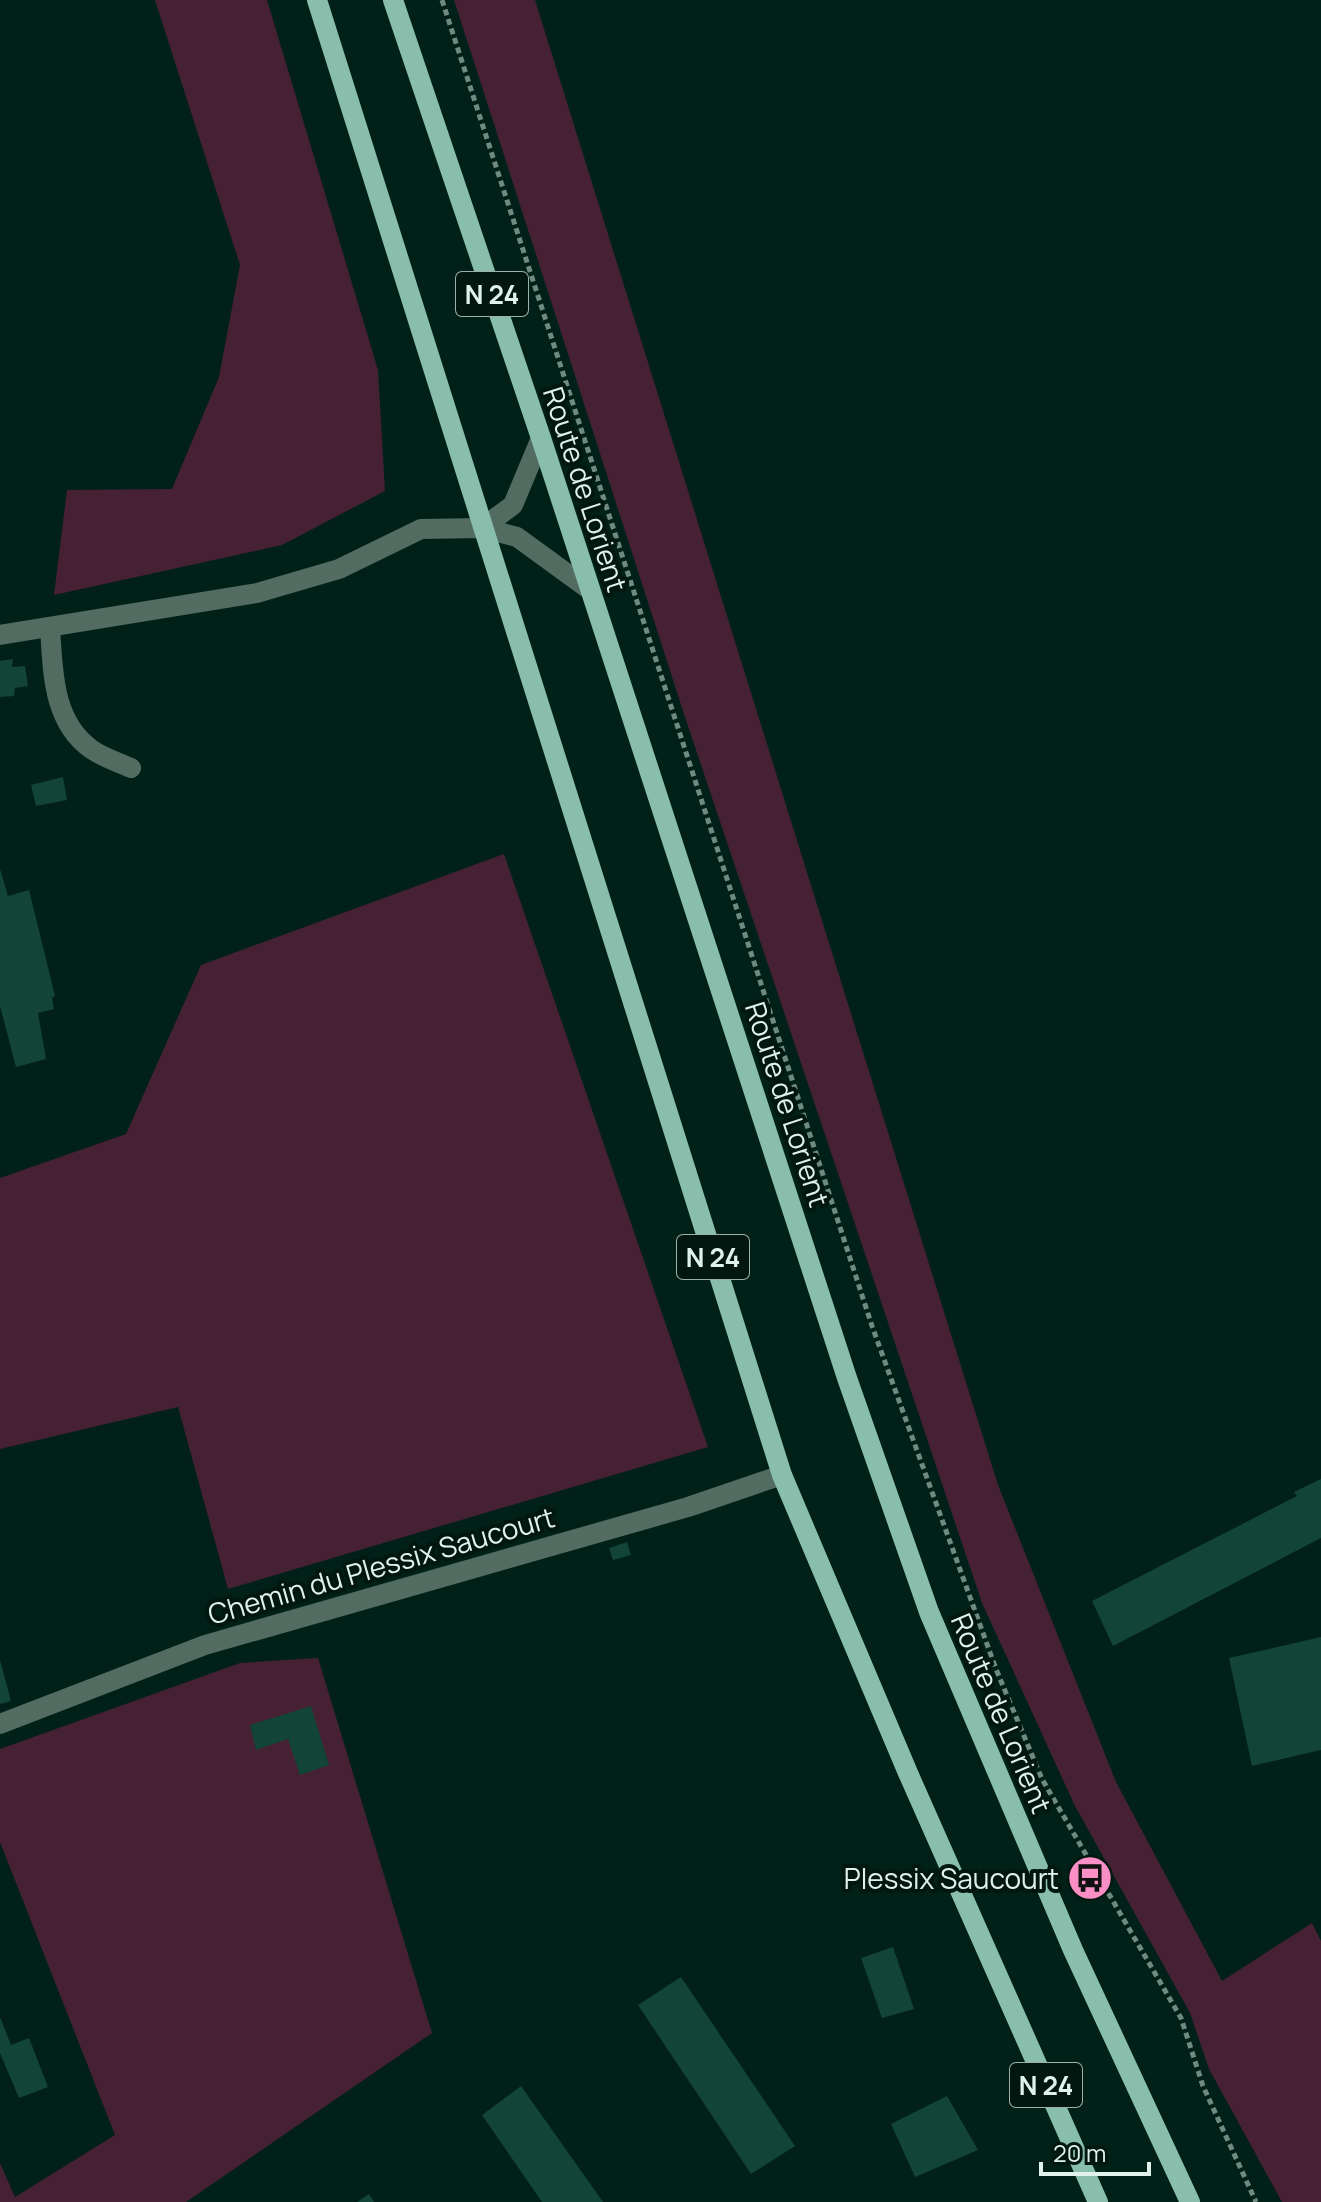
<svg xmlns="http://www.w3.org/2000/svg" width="1321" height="2202" font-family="Manrope,sans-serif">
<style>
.green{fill:#462134}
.building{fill:#124536}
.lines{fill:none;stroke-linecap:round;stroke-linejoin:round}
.path{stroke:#708981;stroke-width:5;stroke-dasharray:6 4;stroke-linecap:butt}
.minor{stroke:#526c62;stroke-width:20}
.major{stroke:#88beab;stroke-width:20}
.labels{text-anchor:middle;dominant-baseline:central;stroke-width:8;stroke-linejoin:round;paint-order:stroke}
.shield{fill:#011710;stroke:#9db0a9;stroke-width:2}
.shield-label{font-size:26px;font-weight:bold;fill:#e0f2eb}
.street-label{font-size:28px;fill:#e0f2eb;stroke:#011710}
.poi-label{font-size:28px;fill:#e0f2eb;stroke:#011710;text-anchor:end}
</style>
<rect width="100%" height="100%" fill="#012118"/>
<g class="green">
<polygon points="155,0 267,0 378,370 385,491 282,545 54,595 67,490 172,489 219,377 240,265"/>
<polygon points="454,0 535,0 998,1485 1116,1782 1222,1981 1312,1923 1321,1941 1321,2202 1282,2202 1209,2069 1190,2013 1075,1806 982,1603 683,711"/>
<polygon points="504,854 708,1447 228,1589 178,1407 0,1449 0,1178 126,1134 201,965"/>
<polygon points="318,1658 432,2033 186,2202 0,2202 0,2163 15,2197 115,2135 0,1842 0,1749 240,1663"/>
</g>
<g class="building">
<polygon points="13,659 12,667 25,666 28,686 15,688 14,696 0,697 0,661"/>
<polygon points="63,777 67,800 36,806 31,785"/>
<polygon points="0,869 8,896 29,890 55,996 52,998 54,1009 38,1013 46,1059 16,1067 0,1006"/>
<polygon points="1321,1479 1321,1538 1113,1646 1092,1601 1297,1496 1294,1492"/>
<polygon points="627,1542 631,1555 613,1560 609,1548"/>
<polygon points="1321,1637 1321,1750 1252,1766 1229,1658"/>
<polygon points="0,1660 11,1701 0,1704"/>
<polygon points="311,1706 329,1765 300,1775 288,1739 256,1750 250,1725"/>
<polygon points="893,1947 914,2009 882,2018 861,1958"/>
<polygon points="681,1977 795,2146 751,2174 638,2005"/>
<polygon points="0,2017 11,2045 29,2038 48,2087 19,2098 0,2053"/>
<polygon points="521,2086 603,2202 542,2202 482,2115"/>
<polygon points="947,2096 978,2150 915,2177 891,2124"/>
<polygon points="369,2194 374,2202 357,2202"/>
</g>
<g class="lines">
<polyline class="path" points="442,0 872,1326 996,1669 1042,1779 1181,2018 1203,2086 1256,2202"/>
<g class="minor">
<polyline points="482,528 513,505 541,438"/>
<path d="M50 628C53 670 52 721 91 749 102 757 118 762 131 768"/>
<polyline points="0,635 257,593 339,569 421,529 482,528 517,537 587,588"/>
<polyline points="0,1724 205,1645 688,1507 782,1475"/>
</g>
<g class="major">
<polyline points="317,0 782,1475 908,1773 1098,2202"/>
<polyline points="393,0 541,438 847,1378 929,1612 1073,1950 1190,2202"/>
</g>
</g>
<defs>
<g id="bus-disc" transform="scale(2.3)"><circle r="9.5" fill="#fb8fc5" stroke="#011710"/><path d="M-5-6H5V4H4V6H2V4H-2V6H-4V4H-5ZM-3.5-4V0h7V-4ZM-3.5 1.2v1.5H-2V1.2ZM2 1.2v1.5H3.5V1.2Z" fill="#111"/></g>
</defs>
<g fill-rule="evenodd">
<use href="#bus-disc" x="1090" y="1878"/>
</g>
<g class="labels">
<g class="shield">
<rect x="456" y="272" width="72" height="44" rx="6"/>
<rect x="677" y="1235" width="72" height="44" rx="6"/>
<rect x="1010" y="2063" width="72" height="44" rx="6"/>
</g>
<g class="shield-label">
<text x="492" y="294">N 24</text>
<text x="713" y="1257">N 24</text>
<text x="1046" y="2085">N 24</text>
</g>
<g class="street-label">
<text transform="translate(586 489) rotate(72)">Route de Lorient</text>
<text transform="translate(788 1104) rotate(72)">Route de Lorient</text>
<text transform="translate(381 1565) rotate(-16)">Chemin du Plessix Saucourt</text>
<text transform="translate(1002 1713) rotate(67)">Route de Lorient</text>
</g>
<g class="poi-label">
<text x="1059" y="1878">Plessix Saucourt</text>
</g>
</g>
<path d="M1041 2162v12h108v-12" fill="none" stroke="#e0f2eb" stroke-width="4"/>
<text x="1053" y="2162" font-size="24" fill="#e0f2eb" stroke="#011710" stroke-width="6" paint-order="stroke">20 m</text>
</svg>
